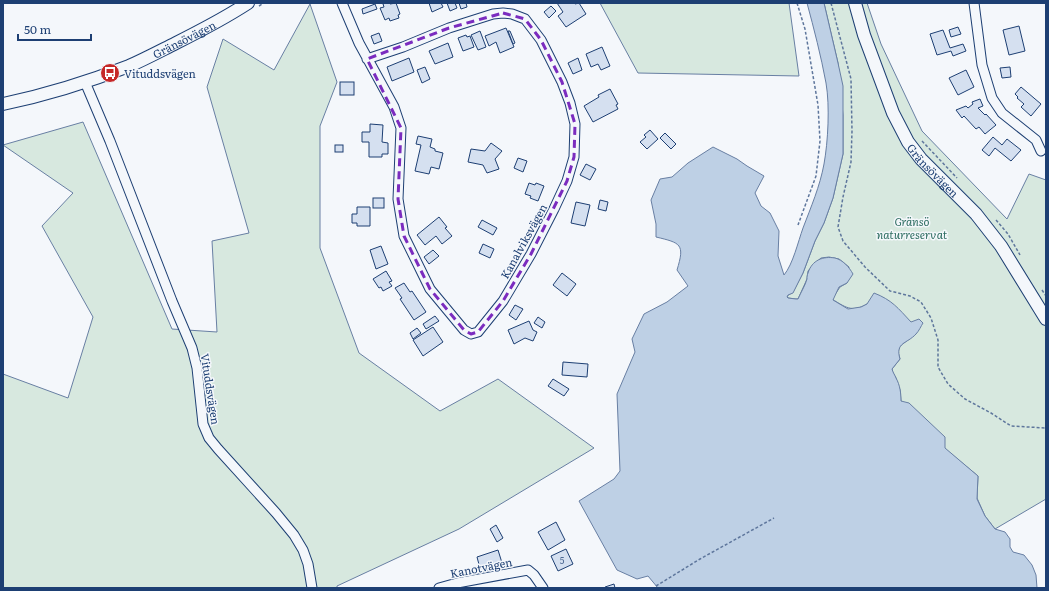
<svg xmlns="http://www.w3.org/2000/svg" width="1049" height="591" font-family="Literata,serif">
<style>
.green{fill:#d7e8df;stroke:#687fa3}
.water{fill:#bed0e5;stroke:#687fa3}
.building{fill:#d5e0f0;stroke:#1d3f73}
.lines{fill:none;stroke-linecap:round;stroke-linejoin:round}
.street-casing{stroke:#1d3f73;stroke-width:11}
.secondary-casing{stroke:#1d3f73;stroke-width:14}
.path{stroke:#5e769c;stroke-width:1.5;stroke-dasharray:3 2;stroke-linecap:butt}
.street{stroke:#f4f7fb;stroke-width:9}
.secondary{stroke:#f4f7fb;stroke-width:12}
.marked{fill:none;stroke:#7b2cbf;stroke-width:3;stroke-dasharray:8 5;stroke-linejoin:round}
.labels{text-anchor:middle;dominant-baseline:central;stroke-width:3;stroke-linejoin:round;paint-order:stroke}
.number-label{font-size:9px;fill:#4b6792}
.street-label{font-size:11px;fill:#1d3f73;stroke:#f4f7fb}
.poi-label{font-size:11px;fill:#1d3f73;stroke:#f4f7fb;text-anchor:start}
.park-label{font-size:11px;font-style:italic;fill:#2c6c60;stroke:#f4f7fb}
</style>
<rect width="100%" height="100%" fill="#f4f7fb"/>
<g class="green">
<polygon points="600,3 789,3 799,76 638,73"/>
<path d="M824 3H867L881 44 922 131 1007 219 1029 174 1046 180V499L995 529 985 516 977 498 978 476 944 448 901 401 900 390 896 378 893 373 892 369 900 359 898 352 900 346 916 334 911 322 867 304C852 313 845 307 832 299L840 287 847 283 849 267 839 259 829 257 821 258 814 264 808 271 807 279 798 299H796L788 298 787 296 793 292 803 273 815 241 824 223 833 198 843 154V115L838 63Z"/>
<polygon points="310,4 337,82 320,126 320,248 359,353 440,411 498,379 594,448 459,529 337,586 337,588 3,588 3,374 68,398 93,317 42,226 73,193 3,145 83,122 172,329 217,332 212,241 249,233 207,87 223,39 274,70"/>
</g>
<path class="water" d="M807 3H824L838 63 843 86V154L833 198 824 223 815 241 803 273 793 293 788 295 787 297 788 298 796 299H798C801 292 805 286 807 279 807 277 807 275 808 273 812 260 823 256 835 258 843 260 849 267 853 274L847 283 839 287 833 300 848 309 861 307 867 304 874 293C892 300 898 308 911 322L919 319 923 323C921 326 919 331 916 334 907 344 895 342 900 359L892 369C893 373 895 375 896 378 900 385 901 393 901 401L909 403 945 437V448L978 476 977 499 985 516 995 529 1005 532 1010 539V547L1013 552 1024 555 1032 565 1036 575 1037 588H658L648 576 637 579 617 570 579 501 614 479 620 471 617 394 635 352 632 339 644 314 667 302 688 286 677 270C685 244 681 243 656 237V224L651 200 660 179 672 177 688 163 713 147 737 159 747 166 764 176 755 193 761 206 770 213 779 231 778 256 784 275C793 264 798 242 803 228 811 207 820 186 824 164 828 142 830 106 826 83 821 56 814 29 807 3Z"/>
<g class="building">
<polygon points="386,3 390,3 390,4 396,3 400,14 398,15 399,18 390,21 389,18 385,20 380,8 384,7 383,4"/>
<polygon points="429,3 441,3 443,7 432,12"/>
<polygon points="447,3 455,3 457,8 450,11"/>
<polygon points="459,3 466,3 467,7 461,9"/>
<polygon points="557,3 574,3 575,4 579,3 586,14 566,27 558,16 563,12"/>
<polygon points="375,4 377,9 363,14 362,9"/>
<polygon points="551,6 556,11 549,18 544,12"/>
<polygon points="1019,26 1025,51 1009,55 1003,30"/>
<polygon points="958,27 961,34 951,37 949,30"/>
<polygon points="506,28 514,47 500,53 496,42 489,46 485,36"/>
<polygon points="943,30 950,48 963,44 966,51 953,56 951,51 937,55 930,34"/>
<polygon points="480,31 486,47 478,50 471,35"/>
<polygon points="508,31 510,31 515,43 513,44"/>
<polygon points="379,33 382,41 374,44 371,36"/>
<polygon points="466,35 467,37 470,36 474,47 463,51 458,38"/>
<polygon points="448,43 453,57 435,64 429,51"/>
<polygon points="602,47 610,66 601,70 598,64 591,67 586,54"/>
<polygon points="409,58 414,72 392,81 387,67"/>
<polygon points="578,58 582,70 573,74 568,63"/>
<polygon points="425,67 430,79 422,83 417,70"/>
<polygon points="1010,67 1011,77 1002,78 1000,68"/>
<polygon points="966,70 974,87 958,95 949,78"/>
<rect x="340" y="82" width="14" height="13"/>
<polygon points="1021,87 1041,104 1031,116 1021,107 1024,104 1017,98 1018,97 1015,94"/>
<polygon points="610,89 618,104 616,105 618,109 593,122 584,106 599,97 598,95"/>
<polygon points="980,99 983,106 978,108 985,115 986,114 996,125 985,134 979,127 976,129 964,116 962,118 956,110 966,106 968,108 973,104 972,102"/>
<polygon points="370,124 383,125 382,142 388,143 388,154 382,154 382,157 369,157 369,142 362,142 362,132 370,132"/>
<polygon points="650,130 658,139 647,149 640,142 646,137 644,135"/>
<polygon points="665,133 676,144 671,149 660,138"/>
<polygon points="418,136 432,139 430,147 435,149 435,151 443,153 439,169 431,167 429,174 415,171 421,145 416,144"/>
<polygon points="993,137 1002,145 1007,139 1021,150 1011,161 995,148 989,156 982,150"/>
<polygon points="491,143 502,151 495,159 499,169 487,173 483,165 468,162 471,149 485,151"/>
<rect x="335" y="145" width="8" height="7"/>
<polygon points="518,158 527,161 523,172 514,168"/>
<polygon points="586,164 596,169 590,180 580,175"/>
<polygon points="529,183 535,185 536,183 544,186 538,201 530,198 531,196 525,194"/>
<rect x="373" y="198" width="11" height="10"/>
<polygon points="600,200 608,202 606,211 598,209"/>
<polygon points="576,202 590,205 585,226 571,223"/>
<polygon points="357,207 370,207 370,226 357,226 357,223 352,223 352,214 357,214"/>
<polygon points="439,217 447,227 445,228 452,236 442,244 436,236 425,245 417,235"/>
<polygon points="482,220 497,228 493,235 478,227"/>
<polygon points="483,244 494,249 490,258 479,253"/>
<polygon points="381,246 388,264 376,269 370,250"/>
<polygon points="433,250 439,256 429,264 424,257"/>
<polygon points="386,271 392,281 389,282 392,286 383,291 381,287 379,288 373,279"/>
<polygon points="562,273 576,284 567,296 553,285"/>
<polygon points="404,283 410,292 412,291 426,312 414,320 400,299 402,298 395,288"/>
<polygon points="515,305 523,309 516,320 509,315"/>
<polygon points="435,316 439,321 426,329 423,324"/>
<polygon points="538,317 545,322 542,328 534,323"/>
<polygon points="529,321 533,330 537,332 533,341 525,338 514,344 508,330"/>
<polygon points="433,327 443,342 423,356 413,340"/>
<polygon points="417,328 421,333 413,339 410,333"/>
<polygon points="563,362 588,364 587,377 562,375"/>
<polygon points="553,379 569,389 564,396 548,386"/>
<polygon points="556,522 565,540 548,550 538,532"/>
<polygon points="496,525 503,538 497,542 490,529"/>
<polygon points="566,549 573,564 558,571 551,556"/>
<polygon points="498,550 503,566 481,572 477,557"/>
<polygon points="614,584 615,588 606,588 605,587"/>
</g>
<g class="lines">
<g class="street-casing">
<g id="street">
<polyline points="342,3 359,43 394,107 401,128 398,199 404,236 430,289 464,330 471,334 478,332 503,301 531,254 554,209 567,181 574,157 575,124 570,103 562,82 541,40 525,19 512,14 503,13 493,14 449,28 403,47 367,59"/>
<polyline points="974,3 982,65 992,98 1002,113 1036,140 1041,151"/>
<polyline points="85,82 110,141 172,301 192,348 197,368 203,424 209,438 218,449 276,513 294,535 303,550 308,564 312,588"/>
<polyline points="439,588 457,583 528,570 534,575 543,588"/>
</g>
</g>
<g class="secondary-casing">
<g id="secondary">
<path id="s1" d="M855 3 864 35 893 113 908 142 921 159 976 214 1001 246 1046 319"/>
<path id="s2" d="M3 104C46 95 88 82 129 66 145 59 160 51 176 43 200 31 225 18 248 3"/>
</g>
</g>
<g class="path">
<polyline points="797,3 805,29 818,105 820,141 816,176 798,225"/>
<polyline points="831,3 851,79 852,131 851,162 843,197 838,227 843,241 865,267 890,291 910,296 921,302 931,318 938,340 938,367 948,384 965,399 991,413 1011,426 1046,428"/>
<polyline points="259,6 264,3"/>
<polyline points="922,141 957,178"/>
<polyline points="996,220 1008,234 1020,255"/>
<polyline points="1042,290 1046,296"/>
<polyline points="656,586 700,559 774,518"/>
</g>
<use href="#street" class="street"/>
<use href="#secondary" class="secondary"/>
</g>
<path class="marked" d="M503 13 525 19 541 40 562 82 575 124 574 157 567 181 531 254 503 301 478 332 471 334 464 330 430 289 404 236 398 199 401 128 367 59 449 28Z"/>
<defs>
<g id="bus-disc" transform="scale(1)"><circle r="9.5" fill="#c62828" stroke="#f4f7fb"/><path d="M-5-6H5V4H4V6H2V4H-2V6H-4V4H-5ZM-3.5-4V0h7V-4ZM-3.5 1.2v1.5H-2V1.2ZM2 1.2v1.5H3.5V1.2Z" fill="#fff"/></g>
</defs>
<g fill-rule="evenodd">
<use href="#bus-disc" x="110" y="73"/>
</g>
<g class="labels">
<g class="number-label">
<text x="562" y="560">5</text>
</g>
<g class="street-label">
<text stroke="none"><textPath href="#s2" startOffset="193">Gränsövägen</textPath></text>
<text stroke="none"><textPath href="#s1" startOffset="187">Gränsövägen</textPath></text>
<text transform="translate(523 241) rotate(-61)">Kanalviksvägen</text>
<text transform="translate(211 389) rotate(81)">Vituddsvägen</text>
<text transform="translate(481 567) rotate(-11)">Kanotvägen</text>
</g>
<g class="poi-label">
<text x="124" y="73">Vituddsvägen</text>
</g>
<g class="park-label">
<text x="912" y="221">Gränsö<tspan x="912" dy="13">naturreservat</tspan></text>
</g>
</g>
<rect width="1049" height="591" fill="none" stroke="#1d3f73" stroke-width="8"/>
<path d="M18 34v6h73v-6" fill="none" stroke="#1d3f73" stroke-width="2"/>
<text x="24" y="34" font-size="12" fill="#1d3f73" stroke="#f4f7fb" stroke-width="3" paint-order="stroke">50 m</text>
</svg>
